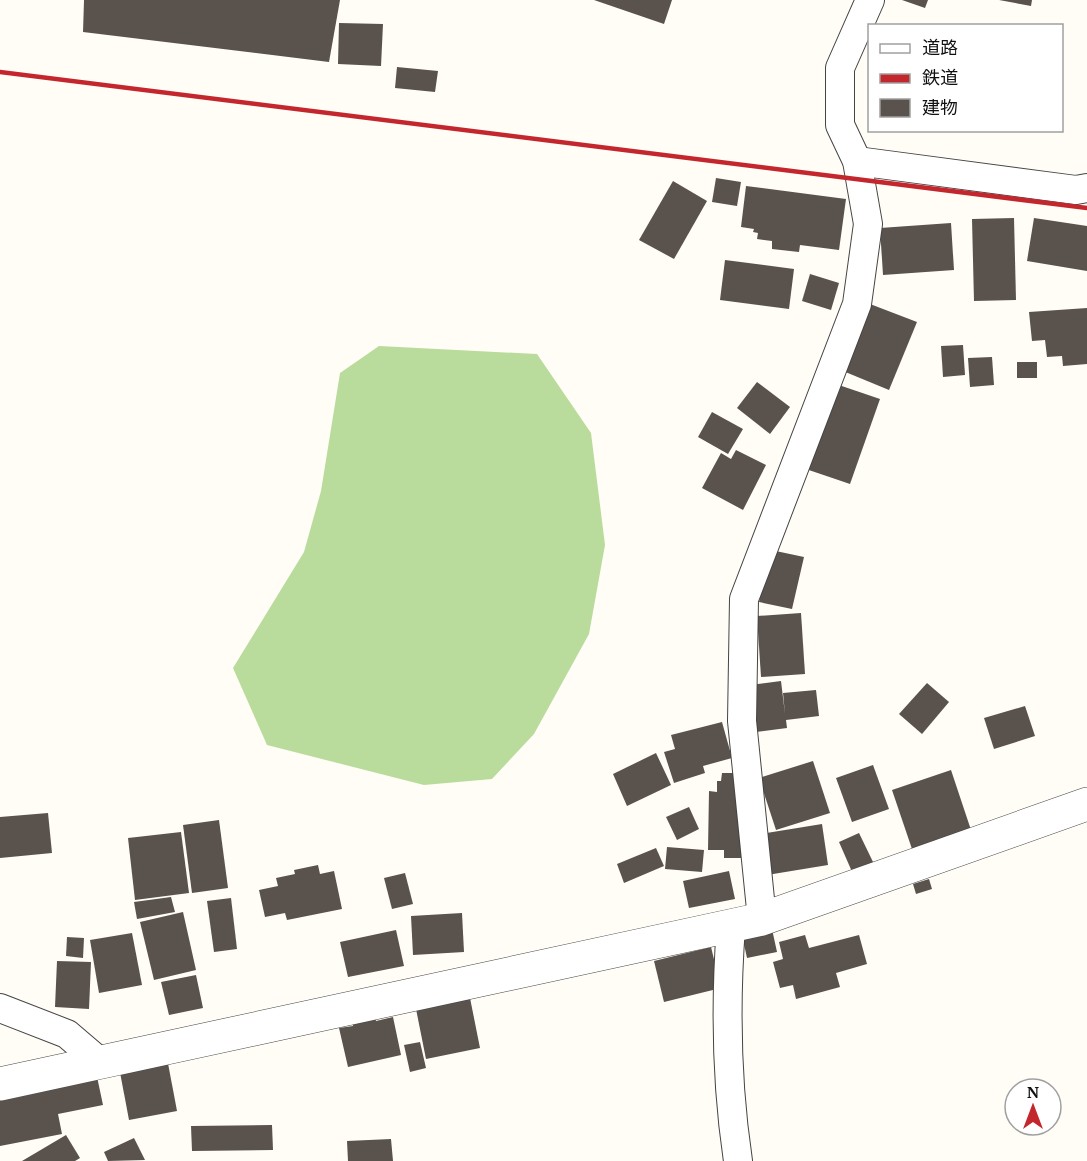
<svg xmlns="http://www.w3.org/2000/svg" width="1087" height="1161" font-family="'PT Serif','Noto Sans JP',serif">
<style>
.forest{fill:#b9dc9c}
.building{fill:#5a524d}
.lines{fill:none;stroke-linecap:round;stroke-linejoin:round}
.minor-casing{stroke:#444;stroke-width:30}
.tertiary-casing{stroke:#444;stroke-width:34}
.minor{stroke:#fff;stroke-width:28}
.tertiary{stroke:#fff;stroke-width:33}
.rail{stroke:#c4262e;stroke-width:4.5}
</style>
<rect width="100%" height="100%" fill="#fffdf5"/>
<polygon class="forest" points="379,346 537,354 591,433 605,545 589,634 534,734 492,779 424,785 267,745 233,668 304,552 321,491 340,373"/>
<g class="building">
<polygon points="84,0 340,0 329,62 83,32"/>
<polygon points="594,0 672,0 664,24"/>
<polygon points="902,0 928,0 925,8"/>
<polygon points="999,0 1032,0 1031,6"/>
<polygon points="339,23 383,24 381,66 338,64"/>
<polygon points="397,67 438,71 435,92 395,88"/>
<polygon points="716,178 741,182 737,206 712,202"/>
<polygon points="673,181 707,201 674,259 639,240"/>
<polygon points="746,186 846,199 839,250 800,245 799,252 772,249 772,241 757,239 758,233 753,232 754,229 741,227"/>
<polygon points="1014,218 1016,300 974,301 972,219"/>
<polygon points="1034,218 1087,226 1087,271 1027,261"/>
<polygon points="951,223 954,270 883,275 880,228"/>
<polygon points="725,260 794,269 789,309 720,300"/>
<polygon points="810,274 839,283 831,310 802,301"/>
<polygon points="870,304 917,322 889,390 843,371"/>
<polygon points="1087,308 1087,364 1063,366 1062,356 1047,357 1045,340 1032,341 1029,312"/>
<polygon points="963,345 965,375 943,377 941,346"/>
<polygon points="992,357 994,385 970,387 968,358"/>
<rect x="1017" y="362" width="20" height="16"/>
<polygon points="757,382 790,407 770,434 737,408"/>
<polygon points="830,382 880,399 850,484 800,467"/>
<polygon points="712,412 743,429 728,454 698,437"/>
<polygon points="736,450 766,465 743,510 702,488 721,453 731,459"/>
<polygon points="771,550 804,557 792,609 759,602"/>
<polygon points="801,613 805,674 761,677 757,616"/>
<polygon points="781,681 785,714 783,693 816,690 819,716 786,720 787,728 756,732 750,685"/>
<polygon points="927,683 949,702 922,734 899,714"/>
<polygon points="1025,706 1035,736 994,749 984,718"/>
<polygon points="722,722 732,758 703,766 705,773 674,783 664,752 675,749 671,735"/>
<polygon points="656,753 671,785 627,806 613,774"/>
<polygon points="813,761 830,813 776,830 759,778"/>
<polygon points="873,765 889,809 852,822 836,778"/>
<polygon points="951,770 972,833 913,852 892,790"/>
<polygon points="722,773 738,773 743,858 724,858 724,850 708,850 709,791 717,792 717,781 721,781"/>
<polygon points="689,807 699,829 677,840 666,817"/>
<polygon points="48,813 52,853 0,858 0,817"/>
<polygon points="219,820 228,888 192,893 183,825"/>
<polygon points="822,824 828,865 767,875 761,834"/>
<polygon points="181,832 189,893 135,900 128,838"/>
<polygon points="859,833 874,864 853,874 839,842"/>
<polygon points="667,847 704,850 702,872 665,869"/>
<polygon points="656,848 664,866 624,883 617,864"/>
<polygon points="318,865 320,874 334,871 342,909 287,920 285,913 265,917 259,890 278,886 276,878 295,874 294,870"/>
<polygon points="729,871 735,899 689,908 683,881"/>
<polygon points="405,873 413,904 392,909 384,878"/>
<polygon points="929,879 932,889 916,894 913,884"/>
<polygon points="171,897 175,912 137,919 134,902"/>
<polygon points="231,898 237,949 214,952 207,901"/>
<polygon points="183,912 196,970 154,980 140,922"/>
<polygon points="462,913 464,952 413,955 411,916"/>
<polygon points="772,929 777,952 747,958 742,935"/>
<polygon points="396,930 404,966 348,977 340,942"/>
<polygon points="132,933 142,985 99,993 90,940"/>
<polygon points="805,935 809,948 859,935 867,964 836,973 840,987 796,999 793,985 780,988 773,962 783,959 779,942"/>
<polygon points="67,937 84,938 83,958 66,956"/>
<polygon points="711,947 721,988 664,1002 654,961"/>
<polygon points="57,961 91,962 89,1009 55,1007"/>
<polygon points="196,975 203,1008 169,1015 161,982"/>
<polygon points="470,998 480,1048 426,1059 416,1009"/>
<polygon points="374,1012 376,1021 393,1017 401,1055 348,1067 339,1028 353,1026 351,1017"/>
<polygon points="420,1042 426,1068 410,1072 404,1045"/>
<polygon points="167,1058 177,1111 129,1120 119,1067"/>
<polygon points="96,1072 103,1105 58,1114 62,1134 0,1146 0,1091"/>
<polygon points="272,1125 273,1150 192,1151 191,1126"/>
<polygon points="66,1135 80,1158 75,1161 22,1161"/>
<polygon points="134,1138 145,1160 108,1161 104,1152"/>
<polygon points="391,1139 393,1161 348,1161 347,1141"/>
</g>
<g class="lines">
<g class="minor-casing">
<g id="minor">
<polyline points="857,161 1076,190 1087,188"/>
<polyline points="762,919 742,721 744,599 857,304 868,224 857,161 840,125 840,68 870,0"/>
<path d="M731 926C725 1006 726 1081 738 1161"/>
<polyline points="0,1008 67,1034 101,1063"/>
</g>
</g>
<g class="tertiary-casing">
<polyline id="tertiary" points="0,1084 762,919 1087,804"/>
</g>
<use href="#minor" class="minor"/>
<use href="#tertiary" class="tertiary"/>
<polyline class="rail" points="0,72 1087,208"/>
</g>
<rect x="868" y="24" width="195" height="108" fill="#ffffff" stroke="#a0a0a0" stroke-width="1.5"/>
<rect x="880" y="44" width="30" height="9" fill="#ffffff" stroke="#a0a0a0" stroke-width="1.5"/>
<text x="922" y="54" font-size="18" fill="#111111">道路</text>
<rect x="880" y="74" width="30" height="9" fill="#c4262e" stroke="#a0a0a0" stroke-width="1.5"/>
<text x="922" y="84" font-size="18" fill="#111111">鉄道</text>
<rect x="880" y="99" width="30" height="18" fill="#5a524d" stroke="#a0a0a0" stroke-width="1.5"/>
<text x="922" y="114" font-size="18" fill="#111111">建物</text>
<g transform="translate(1033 1107)"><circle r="28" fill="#ffffff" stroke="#a0a0a0" stroke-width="1.5"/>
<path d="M0-4.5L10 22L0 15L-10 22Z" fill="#c4262e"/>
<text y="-9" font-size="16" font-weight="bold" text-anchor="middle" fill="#111111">N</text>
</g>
</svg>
